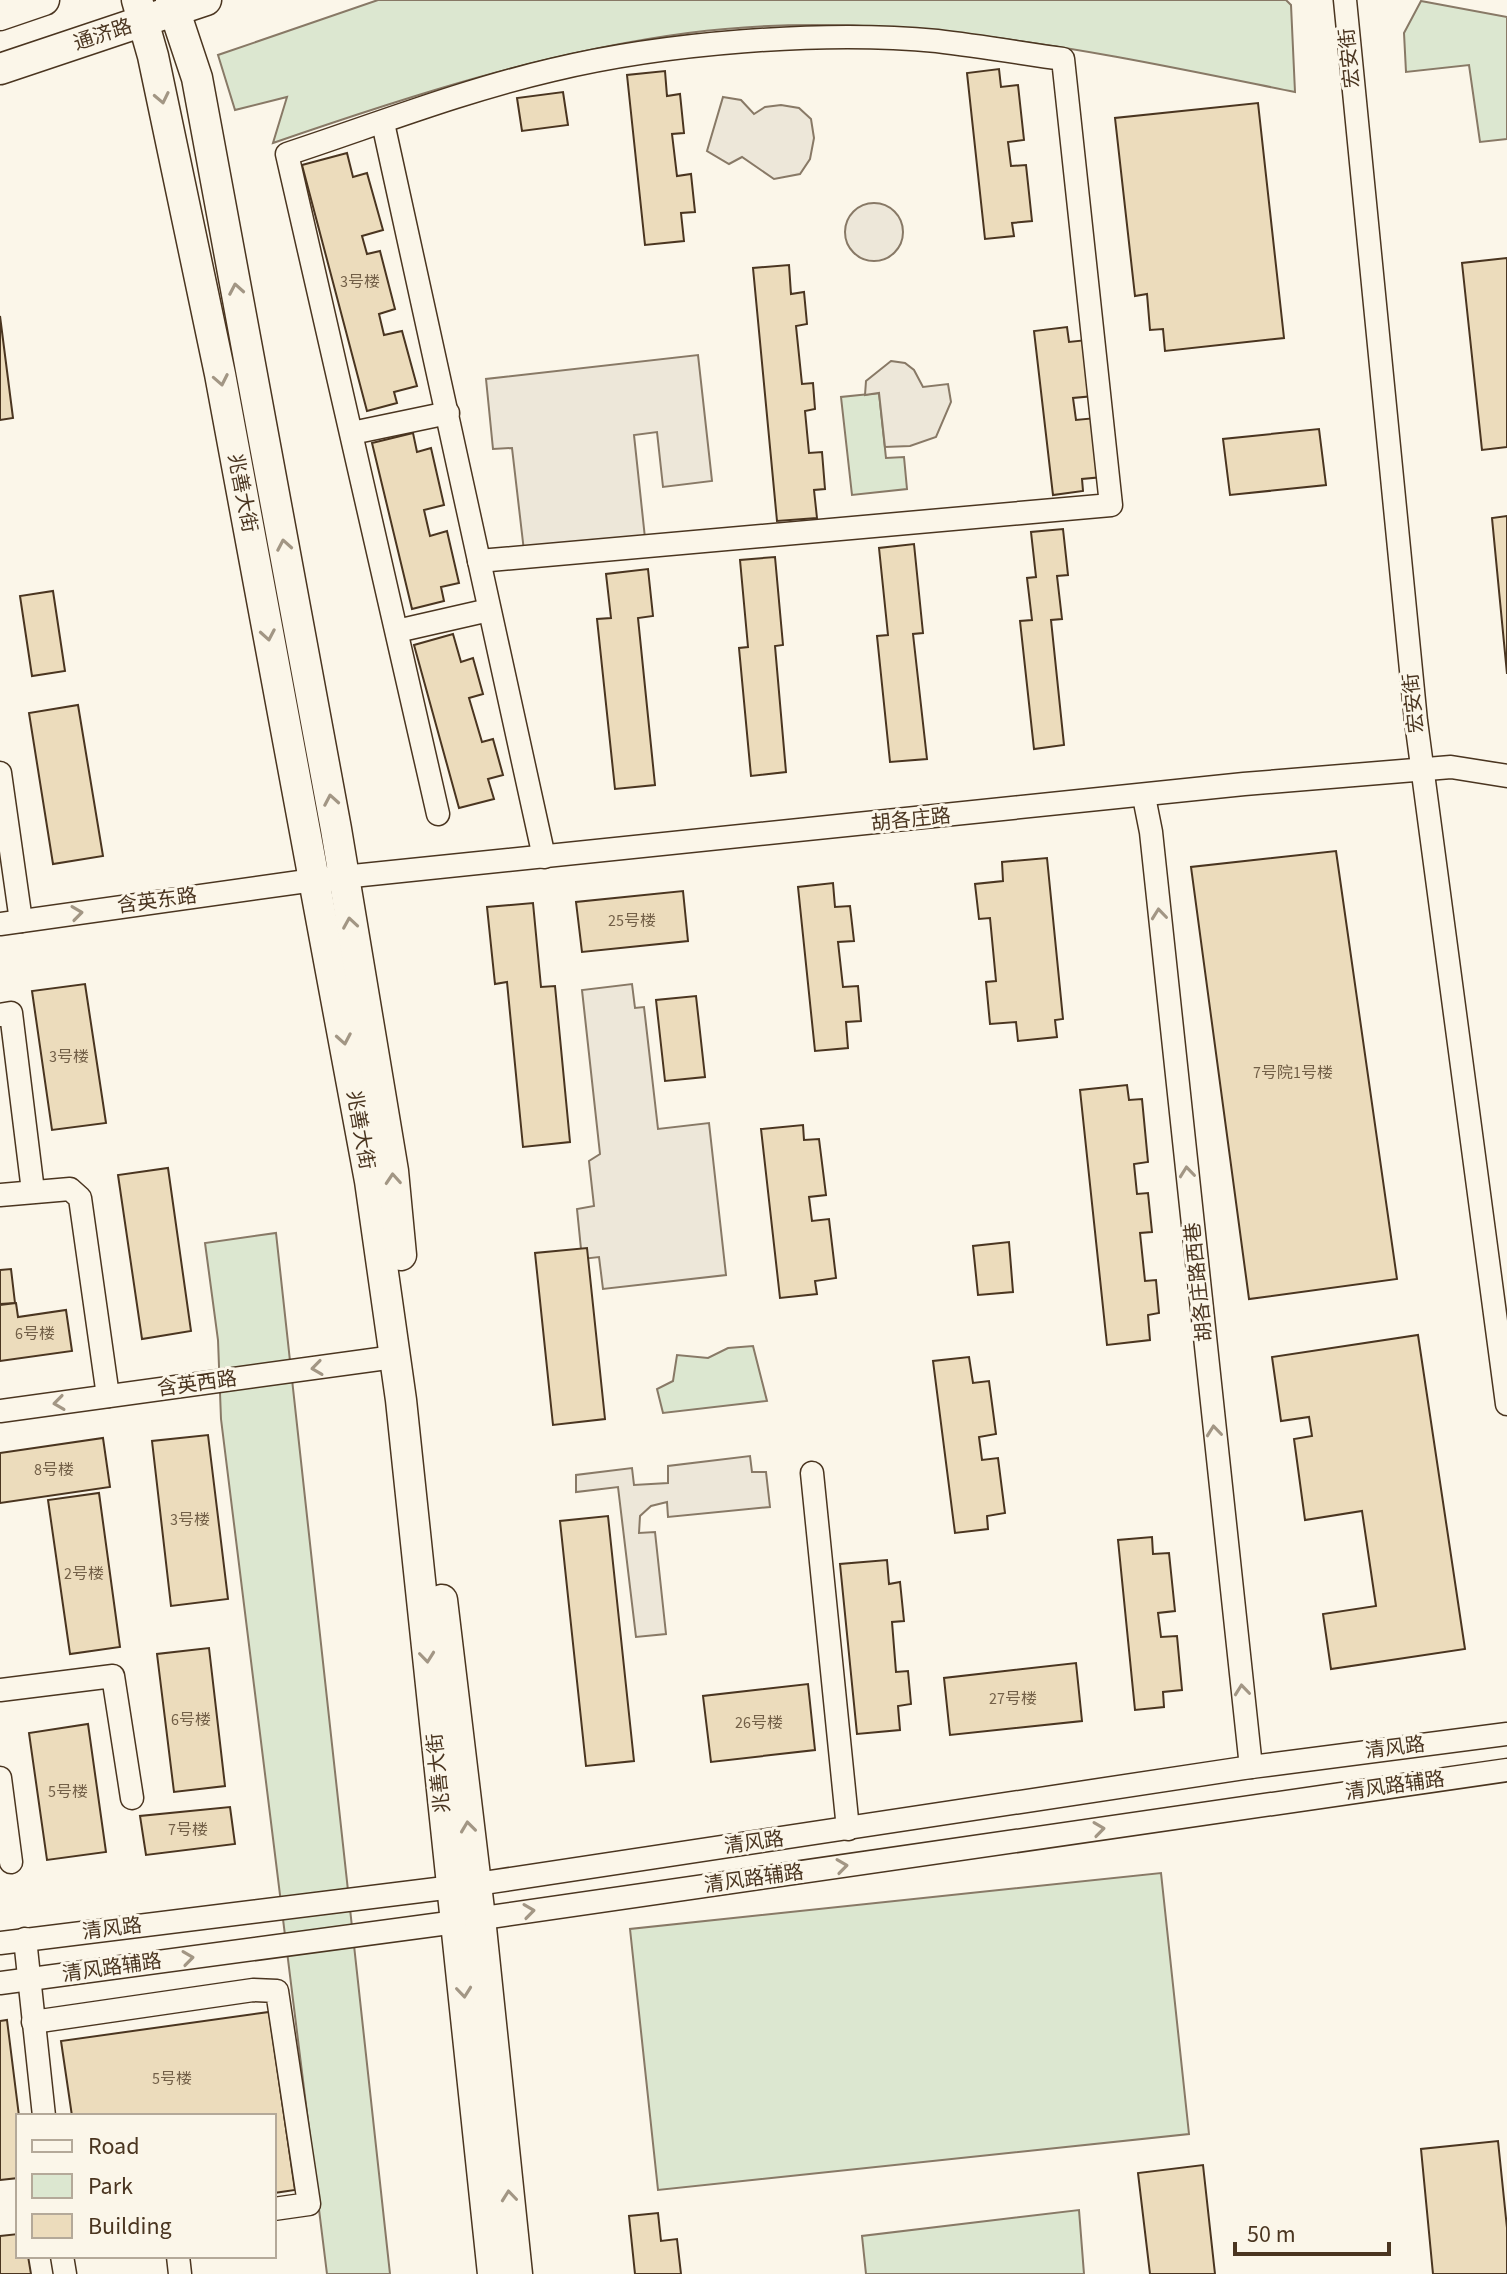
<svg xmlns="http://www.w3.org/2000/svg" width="1507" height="2274" font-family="'Source Sans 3','Noto Sans SC',sans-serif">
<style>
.green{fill:#dce7d0;stroke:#887966;stroke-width:2}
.parking{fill:#ede7d9;stroke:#887966;stroke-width:2}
.building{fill:#ecdcbc;stroke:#4a3520;stroke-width:2}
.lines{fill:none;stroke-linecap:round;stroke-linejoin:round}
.minor-casing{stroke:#4a3520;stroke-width:25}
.major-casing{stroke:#4a3520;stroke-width:33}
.minor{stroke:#fbf6e9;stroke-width:22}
.major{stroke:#fbf6e9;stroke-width:30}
.oneway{stroke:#a29684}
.labels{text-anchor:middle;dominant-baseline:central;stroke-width:6;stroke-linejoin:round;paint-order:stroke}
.number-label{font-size:16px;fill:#725f47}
.street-label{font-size:20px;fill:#4a3520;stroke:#fbf6e9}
</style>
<rect width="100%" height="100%" fill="#fbf6e9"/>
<g class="green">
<path d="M378 0H1286L1291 5 1295 92C1096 52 892 6 688 33 545 52 409 96 273 143L287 97 235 110 218 55Z"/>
<polygon points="1421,1 1507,17 1507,139 1480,142 1469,65 1406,72 1404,33"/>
<polygon points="879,393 886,458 904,457 907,489 852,495 841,397"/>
<polygon points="276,1233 390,2274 327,2274 221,1419 218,1340 205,1243"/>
<polygon points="753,1346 767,1401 663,1413 657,1389 673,1381 677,1355 708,1358 728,1348"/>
<polygon points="1161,1873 1189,2134 658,2190 630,1929"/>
<polygon points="1079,2210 1084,2274 866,2274 862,2236"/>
</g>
<g class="parking">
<polygon points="723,97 741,100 754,114 765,107 781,105 799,108 811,119 814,138 810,159 800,174 774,179 742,157 729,164 707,151"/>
<circle cx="874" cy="232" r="29"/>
<polygon points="698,355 712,481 663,487 657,432 634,435 645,538 524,551 512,448 493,449 486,379"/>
<polygon points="891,361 905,363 914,370 923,387 948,384 951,402 936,437 910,446 885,447 879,393 865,395 866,381"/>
<polygon points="632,984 635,1008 644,1007 658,1129 709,1123 726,1275 603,1289 599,1257 582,1259 577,1209 594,1206 589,1161 600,1154 582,990"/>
<polygon points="750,1456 752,1472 766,1472 770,1507 668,1517 667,1502 651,1506 640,1516 639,1533 655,1532 666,1634 636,1637 618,1487 576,1492 576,1475 632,1468 634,1485 668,1483 668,1466"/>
</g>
<g class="building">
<polygon points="999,69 1001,87 1018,85 1024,140 1008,142 1011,166 1026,165 1032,221 1012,223 1014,236 985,239 967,73"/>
<polygon points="665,71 667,96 680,94 684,133 672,134 677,176 691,174 695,212 681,213 684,241 645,245 627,75"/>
<polygon points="563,92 568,125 522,131 517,98"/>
<polygon points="1258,103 1284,338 1165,351 1163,329 1150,330 1147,294 1135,296 1115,118"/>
<polygon points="347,153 353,177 367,173 383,230 362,236 367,254 380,251 395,309 379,314 384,335 402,331 417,386 394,392 397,403 367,411 302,165"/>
<polygon points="1507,258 1507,447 1482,450 1462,263"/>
<polygon points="789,265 791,294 804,292 807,324 796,326 802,384 813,383 815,409 805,411 809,453 822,452 825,489 814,490 817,518 777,521 753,268"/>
<polygon points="0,316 13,418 0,420"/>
<polygon points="1067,327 1069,342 1087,340 1094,396 1073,398 1076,420 1096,418 1103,477 1082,479 1083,491 1053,495 1034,331"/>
<polygon points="1319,429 1326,485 1230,495 1223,439"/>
<polygon points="413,433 417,452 431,448 444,505 424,510 430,536 447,531 459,583 441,587 444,601 412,609 372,443"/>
<polygon points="1507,516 1507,674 1492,518"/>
<polygon points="1063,529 1068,575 1057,576 1062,619 1051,620 1064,745 1034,749 1020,621 1032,620 1027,578 1036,577 1031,532"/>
<polygon points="914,544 923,633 913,634 927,759 890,762 877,636 888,635 879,548"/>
<polygon points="775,557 783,645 775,646 786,772 751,776 739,648 748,647 740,560"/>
<polygon points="648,569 653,616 638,618 655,785 615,789 597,619 611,618 606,574"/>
<polygon points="53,591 65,671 32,676 20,596"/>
<polygon points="453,634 461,662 473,658 483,694 469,698 482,742 493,739 503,775 488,779 494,799 459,808 414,645"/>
<polygon points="78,705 103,856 53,864 29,713"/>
<polygon points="1336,851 1397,1279 1249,1299 1191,867"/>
<polygon points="1047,858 1063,1019 1055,1020 1057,1037 1018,1041 1016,1022 990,1024 986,982 996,981 990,918 979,919 975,884 1003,881 1002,862"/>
<polygon points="833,883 835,907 850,906 854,941 838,942 843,987 858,986 861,1021 846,1022 848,1048 815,1051 798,887"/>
<polygon points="683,891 688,941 582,952 576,902"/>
<polygon points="533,903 541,987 555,986 570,1142 523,1147 507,982 495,984 487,907"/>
<polygon points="85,984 106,1123 52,1130 32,991"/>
<polygon points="696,996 705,1077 665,1081 656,1000"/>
<polygon points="1127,1085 1129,1100 1142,1099 1148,1162 1134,1164 1137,1194 1148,1193 1152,1232 1140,1233 1145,1281 1156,1280 1159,1313 1148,1315 1150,1340 1107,1345 1080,1090"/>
<polygon points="803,1125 804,1140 819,1139 826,1195 809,1197 812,1221 829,1219 836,1278 815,1281 817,1294 780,1298 761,1129"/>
<polygon points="168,1168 191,1331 142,1339 118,1175"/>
<polygon points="1009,1242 1013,1292 978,1295 973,1246"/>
<polygon points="587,1248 605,1419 553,1425 535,1253"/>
<polygon points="11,1269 15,1303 0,1304 0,1270"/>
<polygon points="16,1303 18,1317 66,1310 72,1351 0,1361 0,1305"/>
<polygon points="1418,1335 1465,1649 1331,1669 1323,1614 1376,1606 1362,1511 1305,1520 1294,1439 1312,1436 1309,1417 1281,1421 1272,1357"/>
<polygon points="969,1357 973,1383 989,1381 996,1434 979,1437 982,1460 998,1458 1005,1513 987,1516 988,1529 955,1533 933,1361"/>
<polygon points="208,1435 228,1599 171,1606 152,1441"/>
<polygon points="103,1438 110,1487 0,1503 0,1453"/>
<polygon points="99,1493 120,1647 70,1654 48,1500"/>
<polygon points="608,1516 634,1761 586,1766 560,1521"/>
<polygon points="1152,1537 1153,1554 1169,1553 1175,1611 1158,1613 1161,1637 1177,1636 1182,1690 1163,1692 1164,1707 1135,1710 1118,1540"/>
<polygon points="887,1560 889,1584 900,1582 904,1621 892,1622 896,1672 908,1671 911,1704 898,1706 900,1730 857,1734 840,1564"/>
<polygon points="209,1648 225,1786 174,1792 157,1654"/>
<polygon points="1076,1663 1082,1721 950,1735 944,1678"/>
<polygon points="808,1684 815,1750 711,1762 703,1696"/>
<polygon points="88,1724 106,1852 47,1860 29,1733"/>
<polygon points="230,1807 235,1844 146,1855 140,1816"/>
<polygon points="269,2012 295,2190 274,2193 274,2116 72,2116 61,2041"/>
<polygon points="7,2020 19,2116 18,2178 0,2180 0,2021"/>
<polygon points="1498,2141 1507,2228 1507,2274 1433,2274 1421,2149"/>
<polygon points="1203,2165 1215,2274 1150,2274 1138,2173"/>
<polygon points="658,2213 661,2241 677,2239 681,2274 635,2274 629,2216"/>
<polygon points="18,2234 18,2256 28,2256 31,2274 0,2274 0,2236"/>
</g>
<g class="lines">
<g class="minor-casing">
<g id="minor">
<polyline points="1345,0 1416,721 1507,1404"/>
<polyline points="383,123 544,857"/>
<polyline points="352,433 448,413"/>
<polyline points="397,631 489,610"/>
<polyline points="0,773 21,921"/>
<polyline points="1144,797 1151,832 1251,1767"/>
<path d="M438 814 287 154C375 125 462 91 552 70 664 43 822 30 937 41 979 46 1021 53 1063 59L1111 505 479 561"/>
<polyline points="0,924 314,880 1244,784 1451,767 1507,776"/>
<polyline points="0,1015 11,1013 33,1191"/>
<polyline points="0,1195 70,1189 80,1198 108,1396"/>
<polyline points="0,1411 394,1357"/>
<polyline points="812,1473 848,1829"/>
<polyline points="0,1690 113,1676 132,1798"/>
<polyline points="0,1778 11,1862"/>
<polyline points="25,1939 44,2116"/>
<polyline points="0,1943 477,1884 1251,1767 1507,1734"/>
<polyline points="0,1983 456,1922 1507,1770"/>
<polyline points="33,2022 253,1990 277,1991 309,2204 274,2209"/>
<polyline points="62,2256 65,2274"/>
<polyline points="178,2256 180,2274"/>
</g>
</g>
<g class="major-casing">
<g id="major">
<polyline points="137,0 153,56 220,374 370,1181 401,1400 493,2274"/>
<polyline points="171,0 197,78 336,829 393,1171 401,1255"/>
<polyline points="0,15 44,0"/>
<polyline points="0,69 206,0"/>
<polyline points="442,1600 480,1918 517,2274"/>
</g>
</g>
<use href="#minor" class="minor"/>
<use href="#major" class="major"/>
</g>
<defs><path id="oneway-chevron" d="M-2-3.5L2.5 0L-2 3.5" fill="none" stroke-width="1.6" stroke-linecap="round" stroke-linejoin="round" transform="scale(2)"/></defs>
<g class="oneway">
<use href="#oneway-chevron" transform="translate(162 98) rotate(78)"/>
<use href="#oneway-chevron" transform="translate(236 289) rotate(-100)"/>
<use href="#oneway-chevron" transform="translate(221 380) rotate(79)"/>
<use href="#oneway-chevron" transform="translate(284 545) rotate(-100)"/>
<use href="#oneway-chevron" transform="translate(268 635) rotate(80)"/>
<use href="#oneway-chevron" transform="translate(331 800) rotate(-100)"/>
<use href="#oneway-chevron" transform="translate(77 913) rotate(-8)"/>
<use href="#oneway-chevron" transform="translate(1159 914) rotate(-96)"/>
<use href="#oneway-chevron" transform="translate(350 923) rotate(-99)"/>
<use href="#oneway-chevron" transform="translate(344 1039) rotate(80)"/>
<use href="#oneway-chevron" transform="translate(1187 1172) rotate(-96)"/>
<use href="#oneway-chevron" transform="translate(393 1179) rotate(-94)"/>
<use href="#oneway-chevron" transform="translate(317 1368) rotate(172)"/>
<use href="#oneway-chevron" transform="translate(59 1403) rotate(172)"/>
<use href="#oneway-chevron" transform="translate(1214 1431) rotate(-96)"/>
<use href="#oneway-chevron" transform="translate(427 1657) rotate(84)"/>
<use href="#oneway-chevron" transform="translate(1242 1690) rotate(-96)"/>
<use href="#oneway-chevron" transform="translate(468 1827) rotate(-97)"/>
<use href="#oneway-chevron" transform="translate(1099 1829) rotate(-8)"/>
<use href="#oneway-chevron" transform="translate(842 1866) rotate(-8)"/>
<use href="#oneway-chevron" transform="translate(529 1911) rotate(-8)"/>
<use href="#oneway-chevron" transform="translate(188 1958) rotate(-8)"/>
<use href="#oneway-chevron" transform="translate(464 1992) rotate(84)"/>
<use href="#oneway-chevron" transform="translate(509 2196) rotate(-96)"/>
</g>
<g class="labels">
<g class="number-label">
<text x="360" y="282">3号楼</text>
<text x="632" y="921">25号楼</text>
<text x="69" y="1057">3号楼</text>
<text x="1293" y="1073">7号院1号楼</text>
<text x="35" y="1334">6号楼</text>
<text x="54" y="1470">8号楼</text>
<text x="190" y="1520">3号楼</text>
<text x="84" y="1574">2号楼</text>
<text x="1013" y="1699">27号楼</text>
<text x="191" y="1720">6号楼</text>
<text x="759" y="1723">26号楼</text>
<text x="68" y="1792">5号楼</text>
<text x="188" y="1830">7号楼</text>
<text x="172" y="2079">5号楼</text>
</g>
<g class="street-label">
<text transform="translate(103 35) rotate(-18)">通济路</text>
<text transform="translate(1350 58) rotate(-96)">宏安街</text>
<text transform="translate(242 493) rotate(79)">兆善大街</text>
<text transform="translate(1414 703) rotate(-96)">宏安街</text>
<text transform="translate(911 820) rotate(-6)">胡各庄路</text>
<text transform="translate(157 901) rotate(-8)">含英东路</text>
<text transform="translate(360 1130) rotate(80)">兆善大街</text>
<text transform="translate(1199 1282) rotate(-96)">胡各庄路西巷</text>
<text transform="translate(197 1384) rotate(-8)">含英西路</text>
<text transform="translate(1395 1748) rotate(-7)">清风路</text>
<text transform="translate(439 1773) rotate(-96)">兆善大街</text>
<text transform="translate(1395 1786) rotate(-8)">清风路辅路</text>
<text transform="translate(754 1843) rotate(-8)">清风路</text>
<text transform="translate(754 1879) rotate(-8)">清风路辅路</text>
<text transform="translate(112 1929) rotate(-7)">清风路</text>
<text transform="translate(112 1968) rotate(-8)">清风路辅路</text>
</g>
</g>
<rect x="16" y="2114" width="260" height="144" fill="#fbf6e9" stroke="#b4a999" stroke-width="2"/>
<rect x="32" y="2140" width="40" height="12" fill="#fbf6e9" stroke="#b4a999" stroke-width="2"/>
<text x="88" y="2154" font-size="24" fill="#4a3520">Road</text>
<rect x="32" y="2174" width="40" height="24" fill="#dce7d0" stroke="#b4a999" stroke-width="2"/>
<text x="88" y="2194" font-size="24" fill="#4a3520">Park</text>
<rect x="32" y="2214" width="40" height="24" fill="#ecdcbc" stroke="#b4a999" stroke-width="2"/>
<text x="88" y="2234" font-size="24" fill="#4a3520">Building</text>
<path d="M1235 2242v12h154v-12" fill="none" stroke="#4a3520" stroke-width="4"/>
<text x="1247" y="2242" font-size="24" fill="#4a3520" stroke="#fbf6e9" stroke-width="6" paint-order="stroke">50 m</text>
</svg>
